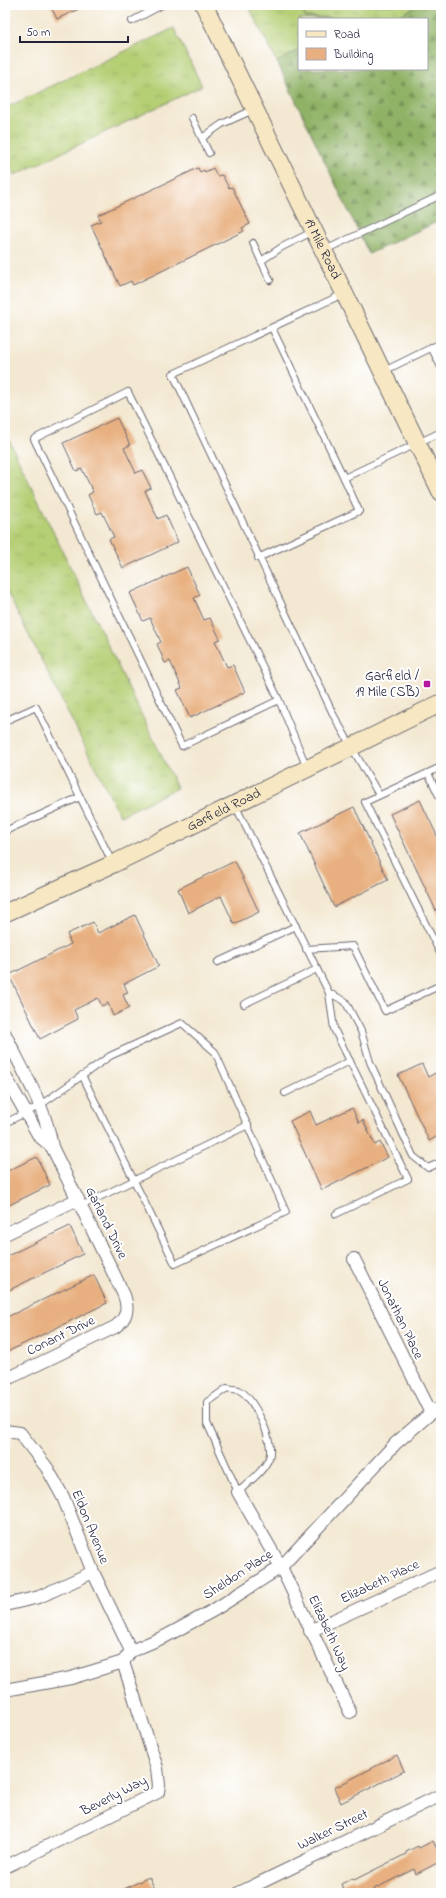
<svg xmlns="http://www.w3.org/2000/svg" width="446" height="1898" font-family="'Indie Flower',sans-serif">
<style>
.grass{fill:url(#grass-tufts);stroke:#6c7858}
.forest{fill:url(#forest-firs);stroke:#596a50}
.wetland{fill:url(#wetland-marsh);stroke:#6c7858}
.building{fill:#e8b080}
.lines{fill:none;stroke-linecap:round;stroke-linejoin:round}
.lane-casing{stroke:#6b6770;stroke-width:8}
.street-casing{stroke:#6b6770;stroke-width:14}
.secondary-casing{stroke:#6b6770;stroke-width:19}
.lane{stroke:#fff;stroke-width:6}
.street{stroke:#fff;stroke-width:12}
.secondary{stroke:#f7e8c3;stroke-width:17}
.poi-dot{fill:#b5179e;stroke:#fff;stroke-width:1.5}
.labels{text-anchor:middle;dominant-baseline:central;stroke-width:4;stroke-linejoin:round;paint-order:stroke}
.street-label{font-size:14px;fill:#22223b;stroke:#fff}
.poi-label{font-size:14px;fill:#22223b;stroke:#fff;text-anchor:end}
</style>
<defs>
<pattern id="grass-tufts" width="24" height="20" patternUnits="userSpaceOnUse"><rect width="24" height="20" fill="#b5cf75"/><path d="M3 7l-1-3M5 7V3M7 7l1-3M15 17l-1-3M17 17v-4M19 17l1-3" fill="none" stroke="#9bb166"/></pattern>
<pattern id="forest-firs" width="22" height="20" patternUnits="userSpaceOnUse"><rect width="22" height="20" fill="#90b266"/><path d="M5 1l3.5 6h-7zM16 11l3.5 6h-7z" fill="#759055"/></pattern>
<pattern id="wetland-marsh" width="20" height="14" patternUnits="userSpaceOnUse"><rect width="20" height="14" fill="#b5cf75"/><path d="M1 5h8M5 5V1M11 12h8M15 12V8" fill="none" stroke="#9bb166"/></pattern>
</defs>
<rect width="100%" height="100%" fill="#fff"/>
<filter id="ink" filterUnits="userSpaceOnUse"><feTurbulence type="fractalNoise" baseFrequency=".025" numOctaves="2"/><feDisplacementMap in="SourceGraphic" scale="8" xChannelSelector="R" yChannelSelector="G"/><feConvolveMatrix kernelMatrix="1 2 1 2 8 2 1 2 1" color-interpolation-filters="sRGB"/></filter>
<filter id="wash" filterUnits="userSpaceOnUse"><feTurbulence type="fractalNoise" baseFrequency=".012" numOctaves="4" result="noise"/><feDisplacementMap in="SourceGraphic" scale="16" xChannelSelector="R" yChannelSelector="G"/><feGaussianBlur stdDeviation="0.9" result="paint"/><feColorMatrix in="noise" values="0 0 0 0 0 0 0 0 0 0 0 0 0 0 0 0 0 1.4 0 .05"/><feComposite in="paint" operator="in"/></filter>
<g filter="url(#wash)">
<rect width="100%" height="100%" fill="#f3e8d1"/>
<g class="grass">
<polygon points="248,5 303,5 305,17 349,19 299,19 299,50 277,62"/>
<polygon points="174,28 202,86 15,175 5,154 5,108"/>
<polygon points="5,432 177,788 120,816 5,588"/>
</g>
<polygon class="forest" points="418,5 441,5 441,220 369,254 277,62 299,50 299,69 427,69 427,19 393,19"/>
<polygon class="wetland" points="303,5 418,5 393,19 305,17"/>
<g id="blocks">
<g class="building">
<polygon points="50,5 87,5 57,19"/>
<polygon points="198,168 200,172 204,170 205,172 213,168 217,176 222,175 229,188 232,187 250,224 242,228 244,231 133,285 131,281 120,286 91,225 101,221 98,215"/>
<polygon points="117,418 130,445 124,448 136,473 142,470 151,488 145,491 158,519 166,515 178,542 123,568 109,539 114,537 102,512 97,514 88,495 93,492 82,469 76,471 63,443"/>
<polygon points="187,567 200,595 194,598 204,620 210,618 220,639 215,641 227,667 233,665 245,692 190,718 177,690 182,688 170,661 165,663 157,644 161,642 150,618 143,621 130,593"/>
<polygon points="420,800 441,844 441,921 390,814"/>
<polygon points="354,807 388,880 334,907 300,833"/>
<polygon points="235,861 259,912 234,924 221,896 188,913 178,889"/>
<polygon points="135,915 159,966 124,984 128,993 123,995 129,1008 113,1016 108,1003 102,1006 98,998 74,1010 78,1019 40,1039 9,975 71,944 67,934 93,922 98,933"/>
<polygon points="422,1064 428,1077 441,1070 441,1134 429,1141 398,1075"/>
<polygon points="352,1108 359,1123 363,1120 375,1145 380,1142 388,1157 322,1190 290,1121 310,1111 316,1125"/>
<polygon points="37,1157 50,1185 5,1207 5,1172"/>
<polygon points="70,1226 83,1254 5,1292 5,1257"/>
<polygon points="94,1275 107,1303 5,1353 5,1318"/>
<polygon points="397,1755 404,1771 341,1803 334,1788"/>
<polygon points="433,1841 441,1857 441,1861 416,1874 414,1869 374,1889 375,1893 345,1893 341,1884 353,1878 354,1880 406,1854 406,1852 418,1846 419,1848"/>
<polygon points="149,1877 157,1893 116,1893"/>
</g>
</g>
</g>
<g filter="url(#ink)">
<use href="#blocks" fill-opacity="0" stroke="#6b6770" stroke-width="1"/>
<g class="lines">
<g class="lane-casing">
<g id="lane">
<polyline points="132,21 162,5"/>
<polyline points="192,118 209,153"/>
<polyline points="202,138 222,124 253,110"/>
<polyline points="253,243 270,280"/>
<polyline points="325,250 441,195"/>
<polyline points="261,261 282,247 314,231"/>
<polyline points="343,294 173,374 334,716 379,795"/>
<polyline points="272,328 344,478 441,432"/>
<polyline points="431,347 441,367"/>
<polyline points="384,371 441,343"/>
<polyline points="258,558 359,511 344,478"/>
<polyline points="279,700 182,746 34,439 128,392 279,700 307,768"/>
<polyline points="5,721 36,707 113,864"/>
<polyline points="441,767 365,802 441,955"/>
<polyline points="428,773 441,800"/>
<polyline points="235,805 329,993 334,1029 408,1179 336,1214"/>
<polyline points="5,831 80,797"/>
<polyline points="306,949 353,946 385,1011 441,985"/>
<polyline points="218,962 296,926"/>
<polyline points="329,993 345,1001 361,1031 370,1062 413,1156 428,1168 441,1162"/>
<polyline points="244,1004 317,969"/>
<polyline points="285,1093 350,1061"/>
<polyline points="5,1123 39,1106 110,1056 182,1023 215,1052 286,1212 175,1264 82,1075"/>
<polyline points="81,1206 248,1125"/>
<path d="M227 1388C231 1389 236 1389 239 1390 254 1397 275 1442 269 1458 264 1471 249 1482 238 1492L207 1423V1402Z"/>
</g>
</g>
<g class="street-casing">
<g id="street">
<path d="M5 1034C22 1070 46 1107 52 1147L124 1295C129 1309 127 1318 115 1327L5 1380"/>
<polyline points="5,1076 39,1136 52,1147"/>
<polyline points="5,1234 78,1199"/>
<polyline points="354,1259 431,1413"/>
<polyline points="5,1431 20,1433 47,1468 63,1497 93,1572 131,1651"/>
<polyline points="238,1492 281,1567 350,1712"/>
<polyline points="5,1605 39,1597 93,1572"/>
<polyline points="310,1631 441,1571"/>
<polyline points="5,1690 71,1678 123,1662 131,1651 166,1636 214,1610 281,1567 396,1443 431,1413 441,1407"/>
<polyline points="5,1867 158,1792 159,1785 157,1768 123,1662"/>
<polyline points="239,1893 441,1795"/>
</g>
</g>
<g class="secondary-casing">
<g id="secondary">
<path id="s1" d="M204 5 441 492"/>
<path id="s2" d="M5 913 113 864 441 703"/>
</g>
</g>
<use href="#lane" class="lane"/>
<use href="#street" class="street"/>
<use href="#secondary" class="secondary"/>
</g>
</g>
<rect class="poi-dot" x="423" y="680" width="8" height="8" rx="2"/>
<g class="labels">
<g class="street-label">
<text stroke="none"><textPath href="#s1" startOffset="271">19 Mile Road</textPath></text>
<text stroke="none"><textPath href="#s2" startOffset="242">Garfield Road</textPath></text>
<text transform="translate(106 1223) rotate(64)">Garland Drive</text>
<text transform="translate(400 1319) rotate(64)">Jonathan Place</text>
<text transform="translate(61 1336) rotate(-26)">Conant Drive</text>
<text transform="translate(90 1527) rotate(68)">Eldon Avenue</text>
<text transform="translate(238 1575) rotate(-33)">Sheldon Place</text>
<text transform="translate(380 1582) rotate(-25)">Elizabeth Place</text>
<text transform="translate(329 1633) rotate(65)">Elizabeth Way</text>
<text transform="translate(114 1796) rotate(-27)">Beverly Way</text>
<text transform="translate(333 1830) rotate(-26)">Walker Street</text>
</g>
<g class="poi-label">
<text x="419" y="676">Garfield /<tspan x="419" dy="16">19 Mile (SB)</tspan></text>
</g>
</g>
<rect width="446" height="1898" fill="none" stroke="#fff" stroke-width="20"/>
<rect x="298" y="18" width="130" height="52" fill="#ffffff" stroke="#a7a7b1"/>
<rect x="306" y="31" width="20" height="6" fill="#f7e8c3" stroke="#a7a7b1"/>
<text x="334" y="38" font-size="12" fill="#22223b">Road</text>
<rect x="306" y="48" width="20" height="12" fill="#e8b080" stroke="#a7a7b1"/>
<text x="334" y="58" font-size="12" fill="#22223b">Building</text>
<path d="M20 36v6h108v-6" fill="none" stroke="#22223b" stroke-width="2"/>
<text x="26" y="36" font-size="12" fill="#22223b" stroke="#ffffff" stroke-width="3" paint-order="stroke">50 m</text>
</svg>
